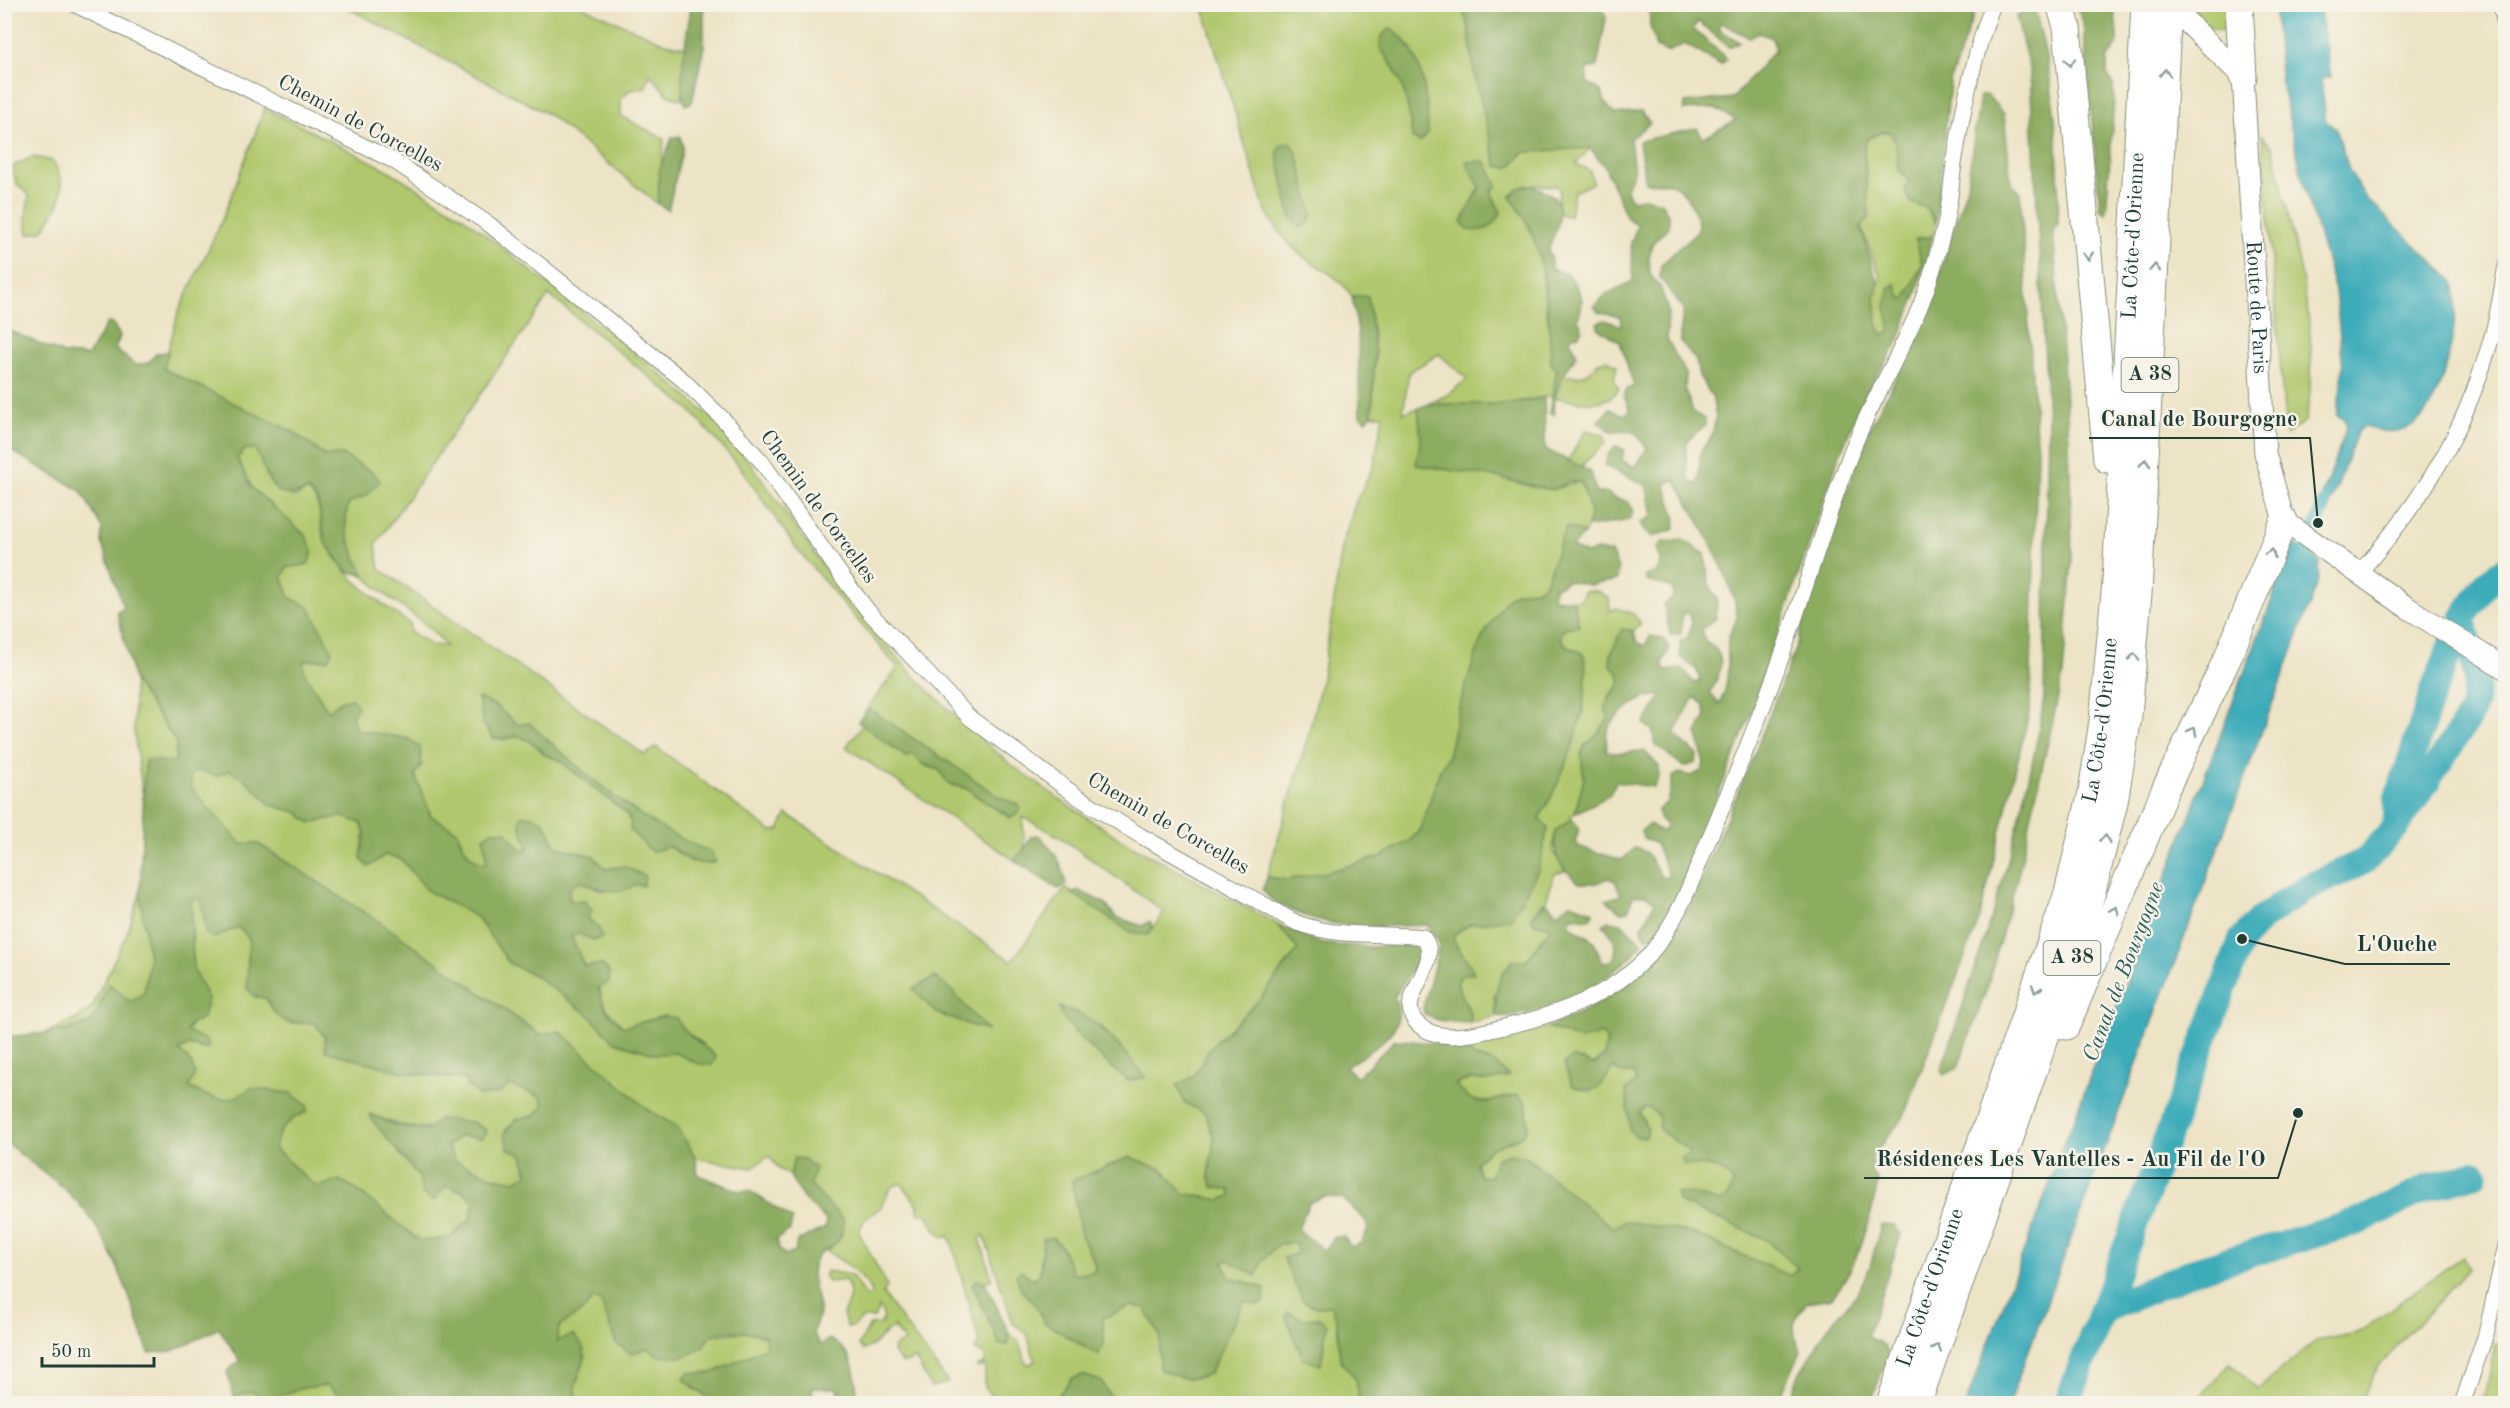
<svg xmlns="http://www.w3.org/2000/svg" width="2510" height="1408" font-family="'Old Standard TT',serif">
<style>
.green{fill:#b0c86d;stroke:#688250;stroke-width:1.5;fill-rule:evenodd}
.forest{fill:#8cac60;stroke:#56744a;stroke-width:1.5;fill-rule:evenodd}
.water{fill:#3cacb9;stroke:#2e7476;stroke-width:1.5}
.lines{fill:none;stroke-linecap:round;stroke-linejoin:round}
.canal{stroke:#3cacb9;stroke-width:15}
.river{stroke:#3cacb9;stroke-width:27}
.minor-casing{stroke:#86907c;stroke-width:17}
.secondary-casing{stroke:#86907c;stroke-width:23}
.motorway-casing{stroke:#86907c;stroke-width:29}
.minor{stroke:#fff;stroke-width:15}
.secondary{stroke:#fff;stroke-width:21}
.motorway{stroke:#fff;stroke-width:27}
.oneway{stroke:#8f9e9a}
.labels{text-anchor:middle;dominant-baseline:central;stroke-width:5;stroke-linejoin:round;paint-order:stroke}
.shield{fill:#f7f3e8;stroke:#60746a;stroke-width:1.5}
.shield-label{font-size:20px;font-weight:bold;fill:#1f3d34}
.street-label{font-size:21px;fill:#1f3d34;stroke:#f7f3e8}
.water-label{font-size:22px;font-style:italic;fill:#285e5c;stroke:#f7f3e8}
.leader{fill:none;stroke:#1f3d34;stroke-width:2}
.callout-dot{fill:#1f3d34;stroke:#f7f3e8;stroke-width:2}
.callout-label{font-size:22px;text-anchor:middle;font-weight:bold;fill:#1f3d34;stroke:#f7f3e8;stroke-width:5;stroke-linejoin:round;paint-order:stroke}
</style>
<rect width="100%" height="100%" fill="#f7f3e8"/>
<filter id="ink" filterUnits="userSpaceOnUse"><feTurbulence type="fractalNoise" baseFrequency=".0167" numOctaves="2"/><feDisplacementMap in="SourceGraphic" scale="12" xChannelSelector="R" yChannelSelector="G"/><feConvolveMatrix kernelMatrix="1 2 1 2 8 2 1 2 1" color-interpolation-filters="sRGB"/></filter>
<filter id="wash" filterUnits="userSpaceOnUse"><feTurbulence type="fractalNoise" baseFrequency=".008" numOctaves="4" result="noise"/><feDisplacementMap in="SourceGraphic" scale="24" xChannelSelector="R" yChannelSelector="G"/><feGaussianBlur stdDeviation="1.35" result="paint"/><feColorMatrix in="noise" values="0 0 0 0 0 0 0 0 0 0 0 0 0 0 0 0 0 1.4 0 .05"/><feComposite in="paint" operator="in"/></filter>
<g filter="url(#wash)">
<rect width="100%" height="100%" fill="#ede3c5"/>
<g class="green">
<polygon points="342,5 579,5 665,43 686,47 682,99 669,96 650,74 645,88 630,90 621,99 621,116 664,139 658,204 548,114"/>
<path d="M1202 5H1461L1468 24 1474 72 1497 166 1509 168 1525 152 1590 148 1576 164 1590 171 1593 183 1574 192 1570 216 1559 214 1558 201 1560 190 1556 186 1527 185 1510 197 1526 216 1540 252 1546 308 1557 370 1552 396 1502 404H1429L1447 395 1467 379 1439 354 1409 372 1403 413 1418 408 1421 437C1462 459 1503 485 1550 489 1559 490 1570 482 1581 482 1587 499 1596 517 1584 533L1566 527 1545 583 1537 590 1516 592 1459 707 1448 757 1441 767 1420 831 1408 842 1380 857 1323 873 1286 880 1267 877 1309 733 1322 678 1343 542 1356 502 1374 465 1383 415H1372L1375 354 1368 297 1352 296C1335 272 1322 271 1301 255 1285 242 1274 226 1264 207ZM1397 69 1428 134 1412 138 1410 111ZM1467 162 1491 192 1501 213 1462 222 1480 187Z"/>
<path d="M2192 5H2232L2231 24 2226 30C2207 32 2201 19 2192 5Z"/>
<path d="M265 108 386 169 462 216 667 379 717 423 751 464 841 591 878 636 920 682 967 727 1013 766 1071 807 1123 841 1277 924 1298 949 1260 999 1210 1048 1194 1076 1182 1084 1184 1102 1205 1113 1214 1138 1209 1176 1230 1190 1232 1196 1219 1200 1183 1193 1163 1170 1130 1157 1072 1181 1081 1235 1094 1261 1096 1271 1081 1274 1073 1273 1061 1246 1043 1240 1040 1275 1033 1279 1021 1271 1022 1291 1033 1301 1045 1323 1098 1355 1104 1343 1102 1318 1131 1306 1145 1307 1160 1336 1159 1369 1209 1374 1244 1301 1257 1305 1264 1288 1229 1277 1223 1263 1228 1259 1262 1261 1279 1244 1296 1243 1298 1253 1283 1259 1316 1307 1331 1306 1337 1320 1340 1360 1356 1379 1360 1403H1114L1101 1381 1072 1378 1057 1397 1043 1403H996L985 1387V1366L976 1368 985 1363V1355L975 1350 979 1341 952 1243 948 1236 943 1238 931 1223 928 1215 918 1213V1205L901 1183 891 1187 880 1208 864 1220 859 1232 887 1286 883 1294 948 1383 931 1387 915 1358 906 1363 901 1362 893 1352 894 1346 905 1342 894 1327C881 1333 876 1347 863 1350L859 1345 870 1325 881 1324 884 1317 879 1307 874 1318H863L853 1327H847L843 1314C849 1301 854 1293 845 1280L828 1282 824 1275 827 1271 851 1275 865 1296 871 1297V1288L851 1267 826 1251 838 1241 843 1219 810 1185 794 1158 790 1176 779 1169 769 1156 752 1168 696 1158 676 1126 649 1111 559 1031 541 1035 381 923 257 843 241 845 192 789 190 777 197 769 217 776 229 770 246 780 271 805 297 812 311 823 341 816 361 823 365 834 361 858 368 867 385 855 401 859 428 891 477 917 509 963 536 976 590 1016 615 1042 655 1054 676 1053 699 1064 703 1044 665 1016 623 1027C601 1005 595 996 603 965L584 966 571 936 577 933 593 940 599 929 570 901 569 889 580 881 604 891 624 866 606 869 593 856 557 847 543 820 528 848 523 851 505 831 484 837 487 864C469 862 463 846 457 831L431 816 415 775 422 764 409 739 356 730 352 716 358 706 351 699 329 712 304 674 303 661 329 659 309 607 290 598 282 577 287 568 308 564 306 536 252 488 237 458 246 449H255L273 486 295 497 308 490C327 510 316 523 326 542 341 575 381 604 410 624V632L431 645 446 646C425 617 389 603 365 576 359 569 356 556 352 547 345 532 343 517 349 503L367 495 372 472 342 455 326 456 293 432 163 369 178 313 220 225ZM549 295 690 410 740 467 797 549 898 668 868 708 1000 797 1018 805 1020 811 1011 818 976 796 969 789 951 785 939 770 926 766 912 753 907 758 863 725 846 747 1014 860 1024 850 1023 817 1060 837 1164 912 1148 935 1130 932 1065 888 1012 961 787 814 779 830 771 831 656 747 645 755 380 569 376 544ZM494 705 518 725 529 723C583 773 642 826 711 852L691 862 631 822 626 813 559 760 545 755 536 745 520 736 501 740ZM914 989H913L987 1030 936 1013ZM1101 1026 1145 1077 1128 1081 1097 1052ZM984 1235 1013 1323 1027 1334 1035 1361 1027 1365 1018 1340 1010 1335 1007 1345 977 1280 985 1282 992 1279 980 1238Z"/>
<polygon points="1882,132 1890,132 1896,143 1898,169 1908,179 1912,203 1926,207 1936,224 1933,236 1916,239 1922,264 1905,300 1899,295 1886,307 1892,332 1882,335 1877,324 1875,297 1880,276 1861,227 1869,218 1864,148 1867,139"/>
<path d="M2262 136 2272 147 2276 160C2293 242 2325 339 2305 421L2286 435Z"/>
<path d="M34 157 53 161C70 191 60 205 42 231L28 234 26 217 29 195 17 184 12 170 16 164Z"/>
<path d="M1607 360 1617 366 1614 381 1619 389C1605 409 1575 402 1555 397L1562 376C1579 376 1589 378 1598 362Z"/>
<polygon points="1586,430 1604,435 1606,442 1579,468 1569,463 1569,459"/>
<path d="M1585 591H1597L1609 598 1610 611 1616 608 1633 614 1641 623 1633 631 1622 629 1611 654 1610 665 1617 671 1621 682 1609 696 1610 718 1594 739 1585 745 1581 755 1584 778 1575 813 1570 817 1572 819 1555 831 1553 851 1565 871 1554 874 1546 901 1539 906 1535 923 1551 927 1526 961 1494 996 1496 1016 1470 1023 1471 1015 1457 984 1461 975 1473 973C1470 958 1455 951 1453 935L1470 924 1511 919 1539 818 1551 797 1583 712 1567 646 1560 638 1563 628 1579 625 1573 600H1580Z"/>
<polygon points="134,681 176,742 175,762 145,761 144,804 134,732"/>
<path d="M140 894 149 959 144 993C115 1013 81 1030 45 1033L79 1018 92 1007 127 933Z"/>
<path d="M198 897 202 904 206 934 214 938 238 927 249 938 247 989 266 998 288 1023H315L325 1037 402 1072 509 1085 540 1096 544 1105 537 1114 515 1120 528 1175 515 1181 493 1177 455 1161 447 1147 459 1136 483 1138 487 1131 473 1122C428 1130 413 1133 371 1114L372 1120 420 1178 462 1191 474 1200 471 1219 449 1238 420 1241 354 1188 339 1180 318 1187C300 1177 291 1161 275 1149 277 1129 289 1119 306 1112V1105L290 1093 213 1100 188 1087 179 1050 189 1045 205 1049V1040L187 1031 208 999 193 968 191 900Z"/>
<path d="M1548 1027 1581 1040 1602 1033 1607 1040 1604 1056 1593 1065 1581 1059 1572 1086 1590 1092 1613 1068 1634 1073 1636 1082 1626 1090 1648 1129 1639 1112 1647 1107 1658 1115 1660 1130 1691 1152 1684 1164C1708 1165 1718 1164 1734 1182L1728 1196 1719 1202 1688 1193 1679 1202 1765 1239 1798 1267 1790 1277 1692 1233 1613 1229 1526 1157 1510 1154 1496 1159 1490 1178 1479 1176 1476 1162 1490 1149 1520 1137 1518 1095 1481 1102 1467 1099 1454 1084 1471 1079 1488 1081 1495 1063 1473 1056 1463 1047Z"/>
<polygon points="2463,1256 2469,1269 2378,1366 2360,1403 2195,1403 2230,1363 2258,1389 2316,1341 2358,1333"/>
<polygon points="592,1298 601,1302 616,1343 647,1348 660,1357 701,1348 711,1336 747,1331 766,1337 766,1348 713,1373 688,1373 693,1388 706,1396 706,1404 578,1403 575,1386 586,1356 556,1341 559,1327 585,1309"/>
<polygon points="2495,1344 2505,1345 2505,1403 2483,1403"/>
<path d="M328 1385 337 1393 338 1400C327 1406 319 1400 308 1404H240L234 1396 253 1391 262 1400 303 1388Z"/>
</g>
<g class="forest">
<path d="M691 5H704V46L692 102 686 105C675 89 689 26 691 5Z"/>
<path d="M1461 5H1600L1606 17 1597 67 1587 68V82L1602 92 1605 103 1615 114 1641 111 1650 123 1630 139 1634 172 1626 190 1632 200 1644 198 1661 202 1669 216V226L1652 244 1649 257 1650 275 1660 286 1668 311 1667 339 1686 374 1685 390 1693 412 1705 420V426C1678 443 1686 452 1689 481L1698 483 1701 450 1712 436 1716 417 1712 396 1699 376 1696 360 1681 342 1680 333 1684 310 1660 278 1661 265 1698 230C1700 217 1686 190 1674 185 1666 182 1653 183 1645 182L1639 141 1697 128 1703 138 1736 120 1715 108 1684 110 1685 103 1733 98 1776 49 1771 37 1758 33 1749 38 1721 22 1718 29 1739 42 1729 47 1698 21 1693 29 1727 59 1721 65 1685 44 1667 52 1656 47 1650 25 1649 5H1977L1950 81 1936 224 1926 207 1912 203 1905 193 1908 179 1898 169 1896 143 1890 132H1882L1867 139 1864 148 1869 218 1861 227 1878 286 1875 297 1877 324 1882 335 1891 332 1886 307 1889 288 1896 284 1899 295 1905 300 1922 264 1916 239 1933 236 1916 295 1896 346 1866 392 1838 459 1753 708 1690 865 1666 921 1656 933 1647 938 1641 929 1655 902 1645 895 1633 896 1628 911 1621 912 1606 900 1621 895 1615 881 1608 878 1596 883H1579C1559 865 1553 859 1555 831L1572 819 1579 829 1575 842 1580 847 1622 860 1636 847 1647 853 1662 878 1669 876 1656 844 1643 838 1641 831 1650 824 1660 831H1664L1666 825 1659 818 1658 810 1667 802 1673 777 1679 773 1691 776 1702 771 1704 763 1697 733 1706 716 1703 704 1694 697 1674 734 1697 755 1696 763 1684 767 1656 745 1652 730 1644 724C1648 713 1659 706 1661 695 1642 695 1613 714 1607 732 1605 739 1608 745 1606 752 1624 755 1628 751 1644 751L1659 766V777L1654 787 1616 782 1609 796 1575 813 1584 778 1581 755 1585 745 1594 738 1609 718 1604 707 1621 682 1617 671 1610 665 1611 654 1622 629 1633 631 1637 642 1644 646 1651 636 1663 639 1670 647 1662 664 1665 671 1682 668 1694 683 1700 681 1697 670 1680 657V642L1688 637 1692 623 1690 614 1682 613 1681 634 1670 635 1664 605 1673 598 1672 587 1647 581 1645 576 1657 572 1661 562 1657 548 1663 542 1683 540 1705 554 1709 585 1717 598 1716 618 1702 629 1705 641C1729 654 1721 673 1710 693L1719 704C1731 684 1727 662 1728 641 1728 632 1737 625 1737 615 1735 582 1693 510 1675 480L1665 483 1676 520 1675 529 1653 537 1645 531 1640 523 1653 516 1646 485 1605 466 1609 453 1617 446 1624 450 1622 461 1636 467 1647 448 1635 432 1611 431 1598 421 1610 409 1624 415 1630 410 1624 396 1626 390 1634 386 1620 342 1599 329 1597 323 1605 320 1621 326V317L1598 312 1594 306 1606 294 1633 281 1631 242 1638 225 1627 218 1605 167 1590 148 1525 152 1508 168 1497 166 1474 72 1468 24Z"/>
<polygon points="2076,5 2114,5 2118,43 2107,59 2107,73 2113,85 2114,100 2106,213 2100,208 2083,22"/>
<path d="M2024 11H2035C2055 80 2060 152 2058 224L2053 230 2069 440 2072 559 2063 675 2019 871 1987 988 1958 1068 1944 1075 1941 1070C1982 949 2025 825 2044 698L2048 419 2030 72 2016 16Z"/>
<path d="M1390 29C1423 45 1428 100 1428 134L1420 142 1412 138C1409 102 1403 77 1380 48L1381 36Z"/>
<path d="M1987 95 2004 114 2011 184 2020 191 2037 452 2030 709 1980 917 1903 1118 1872 1156 1871 1171 1878 1181C1871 1221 1858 1265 1832 1298L1807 1302C1791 1323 1790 1327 1801 1351L1777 1403H1360L1356 1379 1340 1360 1337 1320 1331 1306 1316 1307 1303 1301 1283 1258 1298 1253 1295 1243 1279 1244 1262 1261 1256 1276 1228 1260 1223 1262 1229 1277 1264 1288V1302L1257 1305 1244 1301 1209 1374C1190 1382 1177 1377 1159 1369L1160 1336 1145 1308 1131 1306 1103 1318 1104 1343 1098 1355 1045 1323 1033 1301 1022 1291 1016 1275 1020 1271 1033 1279 1040 1275 1043 1239 1052 1237 1061 1246 1073 1273 1081 1274 1095 1271 1094 1261 1081 1235 1072 1181 1130 1157 1163 1170 1183 1193 1219 1200 1231 1196 1230 1190 1213 1187 1209 1176 1214 1138 1205 1113 1184 1102 1177 1085 1194 1076 1210 1048 1260 999 1298 949 1277 924 1323 944 1372 947 1412 944 1419 948 1421 956 1394 997C1412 1031 1370 1050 1346 1067L1357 1077 1394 1041 1403 1040 1463 1047 1473 1056 1495 1063 1509 1076 1488 1081 1471 1079 1455 1084C1476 1111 1487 1101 1518 1095L1527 1104 1528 1129 1520 1137 1490 1149 1476 1162 1479 1176 1490 1177 1496 1159 1510 1154 1526 1157 1613 1228 1625 1221 1692 1233 1790 1276 1798 1268 1765 1239 1679 1202 1676 1194 1689 1193 1719 1202 1728 1196 1734 1182C1718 1164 1708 1165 1684 1165L1682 1158 1690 1152 1660 1130 1658 1115 1647 1107 1639 1112 1648 1129 1646 1137H1637L1630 1131 1626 1090 1636 1082 1634 1073H1621L1613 1068C1599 1089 1598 1094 1572 1086L1564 1064 1573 1057 1594 1065 1604 1056 1607 1040 1602 1034 1581 1040 1548 1027 1588 1009 1621 988 1653 959 1681 923 1752 760 1797 644 1819 567 1870 428 1915 340 1939 277 1967 186 1980 96ZM1323 1197 1342 1198 1365 1220 1368 1229 1361 1243 1351 1247 1344 1237H1335L1324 1251 1298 1229 1309 1203Z"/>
<polygon points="680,136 683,147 668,210 658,204 659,172 672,138"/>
<polygon points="1290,142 1297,152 1312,214 1308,223 1300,228 1290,216 1277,152 1281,145"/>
<path d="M1485 161 1497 185 1491 192 1501 213C1494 229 1484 232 1468 230L1462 222 1480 187 1466 162Z"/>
<path d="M1527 185C1571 194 1562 216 1548 250L1551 256V269L1568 274C1582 295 1586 297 1577 321L1581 323 1582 329 1578 336 1573 335 1570 340 1577 355C1565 372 1550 392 1554 415L1549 413 1557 370 1551 364C1548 306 1548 243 1510 197L1517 189Z"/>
<polygon points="1352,296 1368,296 1375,354 1372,415 1366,420 1360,416 1358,334"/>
<path d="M107 323 113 324 120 336 115 349 136 365 148 363 157 353 168 352 164 369 293 432 325 456 342 455 372 472 380 481 367 495 349 503C339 527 354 552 364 575L348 572 325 542 318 501 308 490C271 506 269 477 255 449H246L237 458 252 488 306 536 313 552 308 564 287 568 282 577 290 598 309 607 332 651 329 659 303 661 305 674 328 711 342 700 351 699 358 706 352 716 356 730 409 739 420 748 422 764 415 775 431 816 457 831C462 846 469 862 487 864L484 837 491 831H505L522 851 528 848 520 824 521 816C543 812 548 831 557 847L593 856 606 869 624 866 645 876 643 886 637 884C618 897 600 889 580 881L569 889 570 901H584L592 909 588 919 599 929 602 938 593 940 577 933 571 936 584 966 603 965 609 972V982L598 988 606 1010 623 1027 665 1016 676 1018C686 1035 702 1043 716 1057L712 1065 699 1064 676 1053 655 1054 615 1042 590 1016 536 976 509 963 477 917 428 891 401 859 385 855 368 867 361 858 365 834 361 823 341 816 311 823 297 812 271 805 246 780 229 770 217 776 197 770 190 777 192 789 241 844 257 843 381 923 540 1035 559 1031 649 1111 676 1126 696 1158 698 1175 739 1191H750L792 1219 790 1230 776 1240 780 1251 787 1255 795 1252 797 1241 825 1228 826 1220 803 1198 790 1176 794 1158 804 1159 815 1168 810 1185 843 1219C845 1253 821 1242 814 1263 808 1279 818 1294 819 1309 820 1316 815 1325 813 1332L820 1345 829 1339C855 1351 857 1378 857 1403H842V1399L836 1388H812L813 1403H706V1396L684 1379 688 1373H713L765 1348 766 1336C752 1332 724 1328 711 1336 707 1339 705 1344 702 1347 683 1362 665 1360 647 1348L631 1354 616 1343 601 1302 593 1298 585 1309 559 1327 557 1341 573 1335C594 1355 581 1361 576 1384 574 1390 577 1397 578 1403H332L338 1400 337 1393 327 1385 303 1388 262 1401 253 1391 234 1396 227 1371 240 1361 219 1328 173 1351 149 1353C128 1294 111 1229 62 1187 43 1170 22 1158 4 1140L5 1037 69 1031 92 1022 109 984 131 1002 144 993 149 959 140 894 145 760 175 762 176 742 134 681 117 611 124 608 101 542 102 528 81 491 5 447V329L64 354 88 356ZM198 897 202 904 206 934 214 938 238 927 249 938 247 988 255 997 266 998C277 1025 289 1023 315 1023L325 1037V1051L402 1072 466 1079 467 1085 480 1096 500 1093 509 1085 540 1096 544 1105 537 1114 515 1120 504 1133 508 1149 523 1155 527 1175 515 1181 493 1177 455 1161 447 1146 460 1136 483 1138 487 1131 473 1122 439 1119 427 1130 397 1126 370 1114 372 1120 420 1178 422 1193 434 1201 446 1186 462 1191 474 1200 471 1219 449 1238 420 1241 354 1188 339 1180 318 1187C300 1177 291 1161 275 1150 276 1129 289 1119 307 1112V1105L290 1093 251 1088C227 1106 213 1100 189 1087L195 1074 191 1063 179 1050 189 1045 205 1049 209 1046 205 1040 187 1031 190 1024 203 1018 208 999 193 968 191 900Z"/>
<polygon points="1544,398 1545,449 1591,472 1596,493 1608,493 1612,497 1629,502 1633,512 1629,520 1589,527 1590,509 1581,482 1569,482 1552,490 1496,477 1416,465 1421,437 1418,408 1429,404 1502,404"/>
<path d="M1566 527 1584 533 1572 547 1586 554 1597 550 1611 553 1618 568 1617 580 1590 585 1567 581 1554 588 1553 598 1573 600 1579 626 1564 628 1560 638 1567 646 1583 653C1596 700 1564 777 1539 818L1548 828 1538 871 1511 919 1470 924 1453 935C1455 951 1469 958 1474 973L1461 975 1457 984 1471 1015 1470 1023C1454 1022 1438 1022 1424 1014L1423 1008 1440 944 1427 925C1377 926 1334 931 1289 909 1278 903 1269 900 1263 890L1267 877 1286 880 1323 873 1380 857 1408 842 1420 831 1441 767 1448 757 1459 707 1481 639 1506 600 1516 592 1537 590 1545 583Z"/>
<path d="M478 698 494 705 518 725 529 723C583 773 642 826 711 852L716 862C697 868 685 857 670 846L652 852 630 830 631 822 626 813 559 760 545 755 536 745 520 736 494 739 483 724Z"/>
<polygon points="868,708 1000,797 1019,805 1020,811 1012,818 976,796 969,789 948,783 939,770 921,763 912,753 908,758 858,722"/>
<path d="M1038 835C1054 849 1063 864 1066 884L1058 889 1014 860 1024 850 1031 836Z"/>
<polygon points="1077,890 1105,903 1116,917 1142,926 1150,921 1153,928 1147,935 1130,932 1072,893"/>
<path d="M1546 901 1556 913 1571 903 1594 912 1590 919 1571 917 1569 925 1594 941 1602 962 1612 961C1620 945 1615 938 1603 925L1608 921 1621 923 1643 943C1612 981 1547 1019 1496 1016 1494 993 1497 978 1512 961H1526L1551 927 1535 923 1531 918Z"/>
<polygon points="935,977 948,987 988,1031 936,1013 913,989"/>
<path d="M1059 1007C1098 1014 1121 1049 1146 1077L1128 1081C1110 1066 1065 1029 1059 1007Z"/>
<polygon points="1881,1225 1894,1225 1901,1235 1867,1337 1883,1344 1888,1353 1871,1403 1788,1403 1799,1374 1828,1327 1857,1294 1870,1267"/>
<polygon points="977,1280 985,1282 1010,1335 1007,1345 1000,1345 972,1284"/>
<polygon points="1288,1312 1303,1319 1319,1318 1327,1324 1321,1365 1303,1359 1286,1317"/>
<polygon points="1083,1375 1101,1381 1114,1403 1060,1403 1057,1397 1072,1378"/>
</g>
<g class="water">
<path d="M2274 5H2319L2331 77 2321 79 2326 122 2336 128 2349 170 2365 197 2454 282C2461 316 2445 398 2418 421 2402 435 2384 433 2365 427L2358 430 2322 527 2318 523 2312 525 2313 522 2347 426 2344 419 2337 416 2343 367 2335 290 2304 185 2281 83Z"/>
<polygon points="2293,544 2320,562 2317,585 2009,1403 1966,1403"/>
</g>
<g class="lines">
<polyline class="canal" points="2299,572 2324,505"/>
<g class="river">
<path d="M2399 823 2469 717C2484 682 2474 662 2465 628"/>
<polyline points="2101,1311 2196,1270 2358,1222 2427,1188 2475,1174"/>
<polyline points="2067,1404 2242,939 2261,919 2304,889 2365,861 2396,827 2397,800 2434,689 2464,616 2487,582 2506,569"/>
</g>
</g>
</g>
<g filter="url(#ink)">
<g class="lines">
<g class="minor-casing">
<g id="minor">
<path d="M74 4 394 161 490 225 683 380 722 418 762 462 843 578 869 612 970 718 1078 797 1141 836 1297 923C1342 939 1378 932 1423 937 1446 965 1391 999 1418 1024 1439 1045 1478 1033 1504 1027 1556 1015 1611 996 1649 955 1680 920 1696 869 1714 827 1740 766 1765 704 1787 641 1807 583 1825 524 1846 466 1863 418 1889 375 1910 329 1926 297 1936 260 1945 225 1950 205 1951 184 1954 164 1963 109 1973 57 1993 4"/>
<polyline points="2501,4 2506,32"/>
<path d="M2359 573C2422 501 2463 436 2490 343 2498 318 2501 292 2506 266"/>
<polyline points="2462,1404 2486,1334 2506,1245"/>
</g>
</g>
<g class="secondary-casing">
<g id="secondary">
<path id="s1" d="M2185 20 2243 77 2265 453 2284 521 2408 608 2506 669"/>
</g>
</g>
<g class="motorway-casing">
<g id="motorway">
<polyline points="2060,4 2067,27 2107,459"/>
<polyline points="2239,4 2243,77"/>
<polyline points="2066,1026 2165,790 2228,657 2284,521"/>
<path id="s2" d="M1890 1404 2068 893 2092 792 2103 721 2116 582 2145 4"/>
<polyline points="1917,1404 2065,980 2091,895 2114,802 2128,716 2138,594 2168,4"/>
</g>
</g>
<use href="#minor" class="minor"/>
<use href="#secondary" class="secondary"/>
<use href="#motorway" class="motorway"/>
</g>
<defs><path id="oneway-chevron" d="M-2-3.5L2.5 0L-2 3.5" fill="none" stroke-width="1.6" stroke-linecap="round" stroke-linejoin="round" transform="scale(1.5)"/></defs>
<g class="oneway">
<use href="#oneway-chevron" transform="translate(2070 62) rotate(85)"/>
<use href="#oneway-chevron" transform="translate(2165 73) rotate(-87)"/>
<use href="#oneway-chevron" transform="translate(2088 256) rotate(84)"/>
<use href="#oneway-chevron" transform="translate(2155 268) rotate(-87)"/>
<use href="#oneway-chevron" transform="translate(2145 463) rotate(-87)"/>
<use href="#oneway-chevron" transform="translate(2271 553) rotate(-68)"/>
<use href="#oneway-chevron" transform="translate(2134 657) rotate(-85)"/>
<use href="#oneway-chevron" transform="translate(2193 731) rotate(-62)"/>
<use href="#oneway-chevron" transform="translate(2105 839) rotate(-77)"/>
<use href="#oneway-chevron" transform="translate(2115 910) rotate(-68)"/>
<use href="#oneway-chevron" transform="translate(2036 989) rotate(109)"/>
<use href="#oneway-chevron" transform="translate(1937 1348) rotate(-71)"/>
</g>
</g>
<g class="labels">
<g class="shield">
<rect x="2121.5" y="358" width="57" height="34" rx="4.5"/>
<rect x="2043.5" y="941" width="57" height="34" rx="4.5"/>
</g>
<g class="shield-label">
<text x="2150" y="375">A 38</text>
<text x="2072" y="958">A 38</text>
</g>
<g class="street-label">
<text transform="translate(360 124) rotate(28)">Chemin de Corcelles</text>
<text stroke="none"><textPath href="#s2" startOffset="1203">La Côte-d'Orienne</textPath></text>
<text stroke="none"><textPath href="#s1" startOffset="312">Route de Paris</textPath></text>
<text transform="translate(818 507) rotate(54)">Chemin de Corcelles</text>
<text stroke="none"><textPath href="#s2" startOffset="717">La Côte-d'Orienne</textPath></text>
<text transform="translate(1168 824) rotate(30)">Chemin de Corcelles</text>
<text stroke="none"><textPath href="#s2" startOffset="123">La Côte-d'Orienne</textPath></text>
</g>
<g class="water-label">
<text transform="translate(2124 972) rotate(-69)">Canal de Bourgogne</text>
</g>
</g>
<path class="leader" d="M2318 523L2310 438H2089M2242 939L2345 964H2450M2298 1113L2278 1178H1864"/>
<g class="callout-dot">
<circle cx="2318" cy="523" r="6"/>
<circle cx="2242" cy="939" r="6"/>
<circle cx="2298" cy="1113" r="6"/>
</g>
<g class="callout-label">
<text x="2199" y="426">Canal de Bourgogne</text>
<text x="2397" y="951">L'Ouche</text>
<text x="2071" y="1166">Résidences Les Vantelles - Au Fil de l'O</text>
</g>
<rect width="2510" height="1408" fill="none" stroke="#f7f3e8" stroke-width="24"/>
<path d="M42 1357v9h112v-9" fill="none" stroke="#1f3d34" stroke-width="3"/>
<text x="51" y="1357" font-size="18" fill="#1f3d34" stroke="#f7f3e8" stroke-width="4.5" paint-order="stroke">50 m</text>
</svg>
